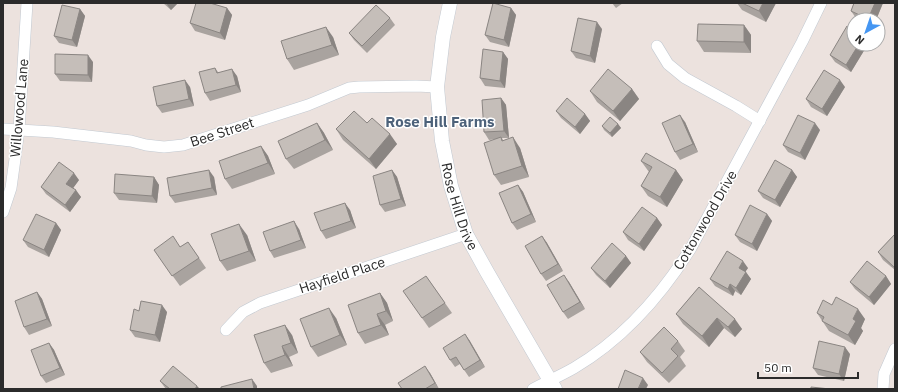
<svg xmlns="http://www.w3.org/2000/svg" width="898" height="392" font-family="'IBM Plex Sans',sans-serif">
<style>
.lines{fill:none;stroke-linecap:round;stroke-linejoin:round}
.minor-casing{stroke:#c2c9d1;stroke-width:12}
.tertiary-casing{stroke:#c2c9d1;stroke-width:15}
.minor{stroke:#fff;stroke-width:11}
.tertiary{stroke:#fff;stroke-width:14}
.wall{fill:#a9a39f}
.shaded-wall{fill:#8a8582}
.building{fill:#c5beb9;stroke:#8a8582}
.labels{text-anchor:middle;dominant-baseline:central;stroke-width:3;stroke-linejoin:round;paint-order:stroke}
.street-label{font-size:14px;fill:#2b2b2b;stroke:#fff}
.neighbourhood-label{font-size:15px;font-weight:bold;fill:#4d627a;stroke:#fff}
</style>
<rect width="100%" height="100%" fill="#ece2de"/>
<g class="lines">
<g class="minor-casing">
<g id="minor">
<polyline points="657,46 668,64 685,78 736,106 760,121"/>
<polyline points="3,129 53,132 131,141 146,145 164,147 183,145 308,105 349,88 359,87 416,86 437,87"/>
<polyline points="3,212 11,188 19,130 27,3"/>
<polyline points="226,330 243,312 260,303 466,234"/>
<path d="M533 389C546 382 560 376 574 368 623 339 661 296 691 248L802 42 821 3"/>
<polyline points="883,389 884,374 895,349"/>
</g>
</g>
<g class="tertiary-casing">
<g id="tertiary">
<path id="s1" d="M450 3 443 37 437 87 442 141 451 186 466 234 487 272 555 389"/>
</g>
</g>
<use href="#minor" class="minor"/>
<use href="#tertiary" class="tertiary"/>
</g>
<g class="wall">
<polygon points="163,3 178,3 171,10"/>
<polygon points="612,3 623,3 616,8"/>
<polygon points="737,3 776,3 766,22 742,10"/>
<polygon points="854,3 883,3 876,20 860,20 856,18 851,11"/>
<polygon points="227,8 232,15 225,40 195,31 190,23"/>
<polygon points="511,8 516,15 509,47 490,42 485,35"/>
<polygon points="80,9 85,16 77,47 59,43 54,36"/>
<polygon points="390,18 395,25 367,53 354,40 349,33"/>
<polygon points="744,25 751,35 751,53 704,52 697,41"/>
<polygon points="602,29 595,63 576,58 571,51"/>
<polygon points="333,37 339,55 294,70 287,59"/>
<polygon points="854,44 868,44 851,72 835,62 830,55"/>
<polygon points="503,52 508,59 505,88 485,86 480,78"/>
<polygon points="93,62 92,82 60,81 55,74"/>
<polygon points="215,68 218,72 237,76 241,92 210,101 205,93"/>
<polygon points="190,87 194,106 162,113 157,106"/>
<polygon points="845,87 827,116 811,107 806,99"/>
<polygon points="632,89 639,99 620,121 597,102 590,91"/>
<polygon points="501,98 506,105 509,138 502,138 503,140 520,148 529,177 501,185 494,175 496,139 489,140 484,132"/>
<polygon points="556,111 585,114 590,121 580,134 561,118"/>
<polygon points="685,122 698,152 680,160 675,152"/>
<polygon points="317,123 324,133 333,150 294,169 286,159"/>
<polygon points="367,123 397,144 376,169 343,140 336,129"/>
<polygon points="618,124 621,128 612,137 604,130 602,126"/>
<polygon points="820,130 805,160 788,152 783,145"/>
<polygon points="261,146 268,156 275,174 232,189 225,179"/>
<polygon points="641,161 676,170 683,180 667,207 648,196 641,186 649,172"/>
<polygon points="392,170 397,177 406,206 385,212 380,205"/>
<polygon points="792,170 797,177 780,207 763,198 758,191"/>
<polygon points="154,177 159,185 157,203 119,200 114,193"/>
<polygon points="214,177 217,195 175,203 170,196"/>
<polygon points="79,180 73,188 81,197 70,212 46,194 41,187"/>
<polygon points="518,185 523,192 536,222 517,230 512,223"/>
<polygon points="350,210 356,228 326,239 321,231"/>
<polygon points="767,214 772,221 757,251 740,242 735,235"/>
<polygon points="657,218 662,225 644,251 628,240 623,232"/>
<polygon points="56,223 61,230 49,257 28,247 23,240"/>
<polygon points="299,229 306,248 274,258 270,251"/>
<polygon points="895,234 895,270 883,260 878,252"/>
<polygon points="247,235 256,261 227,271 220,261"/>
<polygon points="542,236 547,243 563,271 546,281 541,274"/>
<polygon points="188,242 206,268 180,286 154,250 180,247"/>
<polygon points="626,256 631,263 610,288 596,275 591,268"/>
<polygon points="748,268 745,272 751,279 741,295 735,291 733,296 715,286 710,279"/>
<polygon points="426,276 452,313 429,328 422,318"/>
<polygon points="886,276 891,284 874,305 855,289 850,282"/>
<polygon points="569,282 585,309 568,319 563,312"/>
<polygon points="699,287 742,329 735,337 724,328 709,347 683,324 676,314"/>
<polygon points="37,292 42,299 52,326 29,335 24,327"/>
<polygon points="380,293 387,303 393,321 385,325 389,335 365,344 358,333"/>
<polygon points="832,305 865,319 861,328 863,331 855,345 829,331 817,313"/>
<polygon points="139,311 167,312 160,342 135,337 130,330"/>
<polygon points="336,318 347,345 318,357 311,347"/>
<polygon points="465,334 485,367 469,377 460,364 455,367 450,360"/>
<polygon points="292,335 298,353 289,357 293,366 271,373 264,363"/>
<polygon points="678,341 685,351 680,357 686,366 669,383 647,362 640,352"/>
<polygon points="49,343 54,350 65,375 46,383 41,376"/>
<polygon points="850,354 844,381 818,375 813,368"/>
<polygon points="430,373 439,389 402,389"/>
<polygon points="160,381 200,389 166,389"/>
</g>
<g class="shaded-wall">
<polygon points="166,3 178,3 171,10"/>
<polygon points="763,3 776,3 766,22 759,11"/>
<polygon points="875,3 883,3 876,20 869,20 868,19"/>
<polygon points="227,8 232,15 225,40 220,33"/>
<polygon points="511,8 516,15 509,47 504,40"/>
<polygon points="80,9 85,16 77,47 72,40"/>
<polygon points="597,22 602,29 595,63 590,56"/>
<polygon points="744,25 751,35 751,53 744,42"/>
<polygon points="326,27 333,37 339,55 332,45"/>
<polygon points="859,44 868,44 851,72 846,65"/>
<polygon points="503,52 508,59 505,88 500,81"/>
<polygon points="88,55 93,62 92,82 88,75"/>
<polygon points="232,69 237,76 241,92 236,85"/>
<polygon points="185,80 190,87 194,106 189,99"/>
<polygon points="840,80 845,87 827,116 822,109"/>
<polygon points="632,89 639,99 620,121 613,111"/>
<polygon points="501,98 506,105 509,138 504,131"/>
<polygon points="585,114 590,121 580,134 575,127"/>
<polygon points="680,115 685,122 698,152 693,144"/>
<polygon points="317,123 324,133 333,150 325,140"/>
<polygon points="815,123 820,130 805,160 800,153"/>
<polygon points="618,124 621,128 612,137 610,133"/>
<polygon points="390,134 397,144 376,169 369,159"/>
<polygon points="513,137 520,148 529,177 522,166"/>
<polygon points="261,146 268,156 275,174 268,163"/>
<polygon points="209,170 214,177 217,195 212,188"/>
<polygon points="392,170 397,177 406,206 401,199"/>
<polygon points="676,170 683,180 667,207 660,197"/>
<polygon points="792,170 797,177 780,207 775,200"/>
<polygon points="74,173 79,180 71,191 66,184"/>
<polygon points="154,177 159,185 157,203 152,196"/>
<polygon points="518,185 523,192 536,222 531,214"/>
<polygon points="76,190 81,197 70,212 65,205"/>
<polygon points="345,203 350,210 356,228 351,221"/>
<polygon points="767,214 772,221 757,251 752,244"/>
<polygon points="657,218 662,225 644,251 639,244"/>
<polygon points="294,221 299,229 306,248 301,240"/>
<polygon points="56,223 61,230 49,257 44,250"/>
<polygon points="239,224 247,235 256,261 249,251"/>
<polygon points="542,236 547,243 563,271 558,264"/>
<polygon points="626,256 631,263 610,288 605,281"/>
<polygon points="743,261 748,268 743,275 739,268"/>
<polygon points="746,272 751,279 741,295 736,288"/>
<polygon points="564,275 569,282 585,309 580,302"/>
<polygon points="886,276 891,284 874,305 869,297"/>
<polygon points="730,284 735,291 733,296 728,289"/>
<polygon points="37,292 42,299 52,326 47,319"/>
<polygon points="380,293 387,303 393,321 386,311"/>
<polygon points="162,305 167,312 160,342 155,335"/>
<polygon points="329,308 336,318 347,345 340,335"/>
<polygon points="858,309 865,319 861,328 863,331 855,345 848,335 853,319"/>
<polygon points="377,314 385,325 389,335 381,325"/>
<polygon points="717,318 724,328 709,347 702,336"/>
<polygon points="735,319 742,329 735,337 728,327"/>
<polygon points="285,325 292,335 298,353 291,343"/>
<polygon points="465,334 470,341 485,367 480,360"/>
<polygon points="49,343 54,350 65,375 60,368"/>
<polygon points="282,346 289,357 293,366 285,355"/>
<polygon points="845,347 850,354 844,381 839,374"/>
<polygon points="425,366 430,373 439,389 435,383"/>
<polygon points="643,378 648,385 646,389 638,389"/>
<polygon points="252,379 257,386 257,389 254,389"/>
<polygon points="197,386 200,389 195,389"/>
</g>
<g class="building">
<polygon points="196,3 210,3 227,8 220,33 190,23"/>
<polygon points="493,3 511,8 504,40 485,35"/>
<polygon points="742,3 763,3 759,11"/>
<polygon points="854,3 875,3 868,19 851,11"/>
<polygon points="62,5 80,9 72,40 54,36"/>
<polygon points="376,5 390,18 362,46 349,33"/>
<polygon points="578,18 597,22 590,56 571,51"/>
<polygon points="698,24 744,25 744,42 697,41"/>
<polygon points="847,26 854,31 854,44 859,44 846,65 830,55"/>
<polygon points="326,27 332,45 287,59 281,41"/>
<polygon points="483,49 503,52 500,81 480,78"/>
<polygon points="55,54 88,55 88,75 55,74"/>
<polygon points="215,68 217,73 232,69 236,85 205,93 199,72"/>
<polygon points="608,69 632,89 613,111 590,91"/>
<polygon points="824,70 840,80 822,109 806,99"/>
<polygon points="185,80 189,99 157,106 153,87"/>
<polygon points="501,98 504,131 484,132 482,100"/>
<polygon points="567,98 585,114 575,127 556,111"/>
<polygon points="354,111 367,123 372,118 390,134 369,159 336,129"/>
<polygon points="680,115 693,144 675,152 662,123"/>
<polygon points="798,115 815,123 800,153 783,145"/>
<polygon points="610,117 618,124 610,133 602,126"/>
<polygon points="317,123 325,140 286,159 278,141"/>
<polygon points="501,137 502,141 513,137 522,166 494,175 484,143"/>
<polygon points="261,146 268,163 225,179 219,161"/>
<polygon points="646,153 676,170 660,197 641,186 652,167 641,161"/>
<polygon points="775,160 792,170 775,200 758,191"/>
<polygon points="59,162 74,173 66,184 76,190 65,205 41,187"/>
<polygon points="209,170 212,188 170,196 167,178"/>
<polygon points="392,170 401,199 380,205 373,176"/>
<polygon points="115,174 154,177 152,196 114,193"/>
<polygon points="518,185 531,214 512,223 499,193"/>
<polygon points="345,203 351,221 321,231 314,213"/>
<polygon points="750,205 767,214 752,244 735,235"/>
<polygon points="642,207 657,218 639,244 623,232"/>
<polygon points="36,214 56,223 44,250 23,240"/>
<polygon points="294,221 301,240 270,251 263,232"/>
<polygon points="239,224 249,251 220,261 211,234"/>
<polygon points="895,234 895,268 878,252"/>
<polygon points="173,236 180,247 188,242 199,258 172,276 154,250"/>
<polygon points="542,236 558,264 541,274 525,246"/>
<polygon points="612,243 626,256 605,281 591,268"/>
<polygon points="727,251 743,261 739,268 746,272 736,288 730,284 728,289 710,279"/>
<polygon points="867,261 886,276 869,297 850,282"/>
<polygon points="564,275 580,302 563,312 547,285"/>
<polygon points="426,276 445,303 422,318 403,291"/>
<polygon points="699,287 735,319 728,327 717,318 702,336 676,314"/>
<polygon points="37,292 47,319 24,327 15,301"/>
<polygon points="380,293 386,311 377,314 381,325 358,333 348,305"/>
<polygon points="836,297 858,309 853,319 856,321 848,335 822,321 824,317 817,313 823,300 832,305"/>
<polygon points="141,301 162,305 155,335 130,330 134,309 139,311"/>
<polygon points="329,308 340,335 311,347 300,319"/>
<polygon points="285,325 291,343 282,346 285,355 264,363 254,335"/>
<polygon points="664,327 678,341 671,349 678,356 662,373 640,352"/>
<polygon points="465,334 480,360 464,370 456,357 450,360 443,348"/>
<polygon points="819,341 845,347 839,374 813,368"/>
<polygon points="49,343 60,368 41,376 31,350"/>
<polygon points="173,366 197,386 195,389 170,389 160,381"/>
<polygon points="425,366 435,383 425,389 402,389 398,383"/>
<polygon points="625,370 643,378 638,389 618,389"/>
<polygon points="252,379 254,389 221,389 221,387"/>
<polygon points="811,387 830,389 811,389"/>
</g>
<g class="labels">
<g class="street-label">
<text transform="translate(19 108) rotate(-85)">Willowood Lane</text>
<text transform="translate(222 132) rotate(-18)">Bee Street</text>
<text stroke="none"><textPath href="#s1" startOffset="207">Rose Hill Drive</textPath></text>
<text transform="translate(705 220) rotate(-60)">Cottonwood Drive</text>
<text transform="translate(342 275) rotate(-18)">Hayfield Place</text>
</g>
<g class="neighbourhood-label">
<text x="440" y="121">Rose Hill Farms</text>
</g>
</g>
<rect width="898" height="392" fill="none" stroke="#2b2b2b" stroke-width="8"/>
<g transform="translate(866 32) rotate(220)"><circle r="19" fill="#ffffff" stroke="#aaaaaa"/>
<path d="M0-3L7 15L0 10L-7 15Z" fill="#4596f2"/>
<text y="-6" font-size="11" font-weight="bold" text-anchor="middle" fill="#2b2b2b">N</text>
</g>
<path d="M758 372v6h100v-6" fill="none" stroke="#2b2b2b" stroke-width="2"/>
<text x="764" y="372" font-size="12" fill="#2b2b2b" stroke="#ffffff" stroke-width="3" paint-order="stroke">50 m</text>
</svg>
